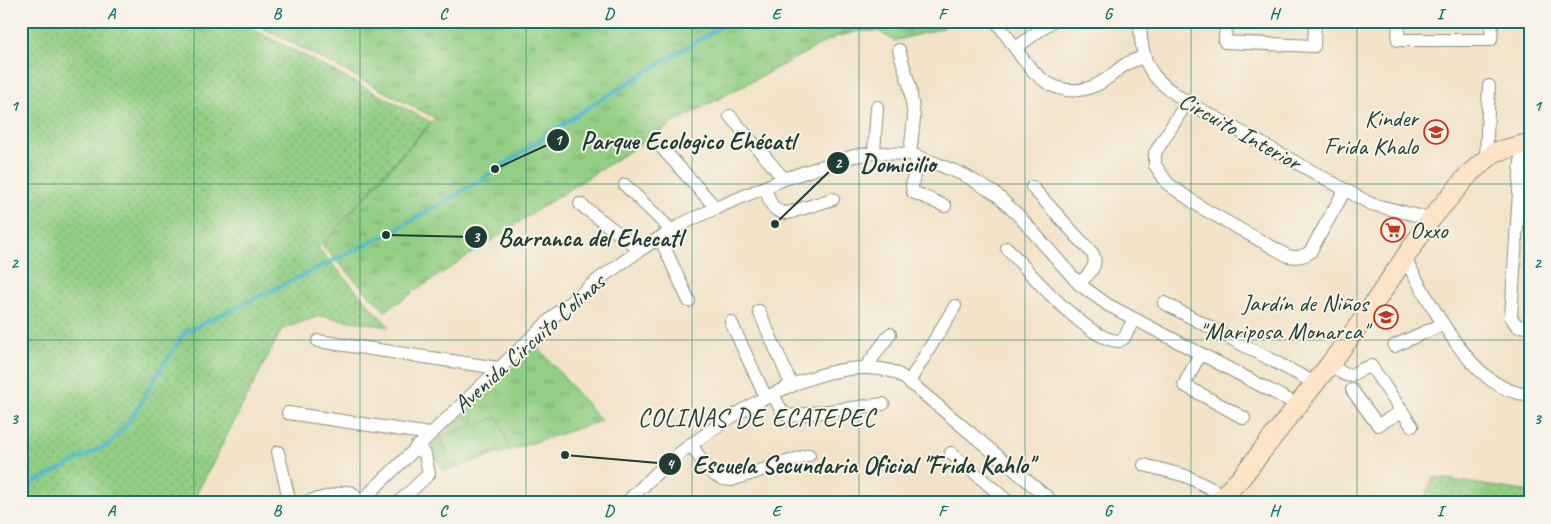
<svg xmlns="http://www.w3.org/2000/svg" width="1551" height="524" font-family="Caveat,sans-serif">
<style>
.grass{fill:url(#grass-dots);stroke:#58865c}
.park{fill:url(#park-tufts);stroke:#58865c}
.pitch{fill:#92ce83;stroke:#58865c}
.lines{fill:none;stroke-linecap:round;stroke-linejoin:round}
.stream{stroke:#52bcce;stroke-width:4}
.street-casing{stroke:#88907e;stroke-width:14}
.secondary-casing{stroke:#88907e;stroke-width:21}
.street{stroke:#fff;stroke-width:12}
.secondary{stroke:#fee4c6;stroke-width:19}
.grid{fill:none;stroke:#0f766e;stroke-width:1;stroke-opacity:0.55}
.labels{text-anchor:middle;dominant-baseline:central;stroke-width:4;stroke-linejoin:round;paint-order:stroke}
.poi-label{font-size:24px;fill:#1f3d34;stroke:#f7f3e8;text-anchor:end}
.street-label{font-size:24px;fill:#1f3d34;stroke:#f7f3e8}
.neighbourhood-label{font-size:25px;letter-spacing:1px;fill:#1f3d34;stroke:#f7f3e8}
.leader{fill:none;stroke:#1f3d34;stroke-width:2}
.callout-dot{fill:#1f3d34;stroke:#f7f3e8;stroke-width:2}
.mark-label{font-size:15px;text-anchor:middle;font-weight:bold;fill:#fff}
.callout-label{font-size:25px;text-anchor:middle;font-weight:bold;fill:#1f3d34;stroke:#f7f3e8;stroke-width:4;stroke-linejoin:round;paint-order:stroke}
.neatline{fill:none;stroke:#0f766e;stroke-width:2}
.grid-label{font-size:16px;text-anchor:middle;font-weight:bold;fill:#0f766e}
</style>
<defs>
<pattern id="grass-dots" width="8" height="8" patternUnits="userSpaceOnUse" patternTransform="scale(1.25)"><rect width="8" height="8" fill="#92ce83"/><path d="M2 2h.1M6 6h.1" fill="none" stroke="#77a86c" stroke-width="1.8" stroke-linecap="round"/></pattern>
<pattern id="park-tufts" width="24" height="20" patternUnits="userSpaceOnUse" patternTransform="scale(1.25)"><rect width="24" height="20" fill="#92ce83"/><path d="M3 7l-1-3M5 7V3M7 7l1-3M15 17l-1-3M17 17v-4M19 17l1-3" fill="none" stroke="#77a86c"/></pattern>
</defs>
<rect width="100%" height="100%" fill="#f7f3e8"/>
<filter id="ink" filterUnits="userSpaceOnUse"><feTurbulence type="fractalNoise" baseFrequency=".02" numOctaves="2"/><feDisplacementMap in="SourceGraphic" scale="10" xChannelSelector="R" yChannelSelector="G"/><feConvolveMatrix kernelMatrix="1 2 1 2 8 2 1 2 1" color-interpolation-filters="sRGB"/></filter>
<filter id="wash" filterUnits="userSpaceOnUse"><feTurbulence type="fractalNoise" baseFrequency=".0096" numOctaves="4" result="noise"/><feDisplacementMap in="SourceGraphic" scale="20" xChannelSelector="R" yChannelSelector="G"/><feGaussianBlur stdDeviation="1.12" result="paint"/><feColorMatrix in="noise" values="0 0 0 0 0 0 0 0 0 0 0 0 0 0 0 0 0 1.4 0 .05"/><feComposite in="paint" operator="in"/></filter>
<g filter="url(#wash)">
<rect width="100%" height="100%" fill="#f2e2c7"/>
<g class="grass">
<polygon points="21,21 237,21 431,122 318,248 389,327 319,316 282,329 192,503 21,503"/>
<polygon points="1433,477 1530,492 1530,503 1422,503"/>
</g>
<g class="park">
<polygon points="250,21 940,21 943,28 894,41 879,31 859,31 835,37 673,123 528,216 385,311 322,246 435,118"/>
<polygon points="536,345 601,421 445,471 428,449"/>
</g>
<polygon class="pitch" points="498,417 509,447 452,467 441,437"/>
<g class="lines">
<polyline class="stream" points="21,489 109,444 132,418 156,376 185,332 386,235 478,182 587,108 730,21"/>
</g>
</g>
<g filter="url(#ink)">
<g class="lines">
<g class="street-casing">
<g id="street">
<path d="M996 21C1021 54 1044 106 1094 86 1106 82 1115 71 1126 64 1131 61 1138 59 1144 57"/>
<path d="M1140 21C1141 66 1150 78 1187 102L1371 204 1431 219"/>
<polyline points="1226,21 1225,42 1314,46 1315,21"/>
<polyline points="1399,21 1398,40 1491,40 1492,21"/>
<polyline points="1016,48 1052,21"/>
<polyline points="899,50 910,87 914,118 910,154"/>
<path d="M1187 102 1155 153V165L1168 184 1202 208 1288 256C1297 258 1303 257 1310 252L1345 190"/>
<polyline points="730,116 784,179"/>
<polyline points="1522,145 1511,317 1517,326 1530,327"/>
<polyline points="662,148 716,208"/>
<polyline points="874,153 877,107"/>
<polyline points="917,156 912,186 913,192 945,206"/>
<polyline points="1486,159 1489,86"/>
<polyline points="625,185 672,231"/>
<path d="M765 187C770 201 771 213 788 213L833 199"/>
<path d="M1032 187 1093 254C1099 267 1087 275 1079 284"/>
<polyline points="580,204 640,250"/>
<polyline points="660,238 689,301"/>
<path d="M1007 248C1028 271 1088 341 1119 341L1124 338 1134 319"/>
<path d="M1405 259C1428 299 1468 380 1515 392 1519 394 1525 394 1530 394"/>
<polyline points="1164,303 1315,383"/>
<polyline points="759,311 792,386"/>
<polyline points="731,322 766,398"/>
<polyline points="318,341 498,368"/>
<polyline points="1394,346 1443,324"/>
<polyline points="1200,354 1184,385 1244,418"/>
<path d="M1330 364C1355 384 1346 373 1371 366L1412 426"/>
<polyline points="866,367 890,334"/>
<polyline points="909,382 955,306"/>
<polyline points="1352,390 1378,425 1402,411"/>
<path d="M773 395C778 403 781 414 790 416L883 404"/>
<polyline points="288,413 430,434"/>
<path d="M691 444C701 459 710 480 731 480L809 455"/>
<polyline points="278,452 290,503"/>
<polyline points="951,453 1010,503"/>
<polyline points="1144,465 1186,476 1224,495"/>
<polyline points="301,503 346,492 352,493 360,502"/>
<polyline points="359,503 555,315 599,279 640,250 682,224 716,208 784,179 854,156 874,153 910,154 935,163 964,175 996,194 1019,216 1079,284 1108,305 1298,405"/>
<polyline points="398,503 429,474 425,454 416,447"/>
<path d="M626 503C647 482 668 461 692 444 742 407 827 355 891 371 899 373 907 380 913 385L1054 503"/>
</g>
</g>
<g class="secondary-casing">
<polyline id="secondary" points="1216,503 1240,479 1330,364 1362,321 1431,219 1470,173 1495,152 1530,143"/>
</g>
<use href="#street" class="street"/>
<use href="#secondary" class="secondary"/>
</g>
</g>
<path class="grid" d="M194 21V503M360 21V503M526 21V503M692 21V503M859 21V503M1025 21V503M1191 21V503M1357 21V503M21 184H1530M21 340H1530"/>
<defs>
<g id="school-ring" transform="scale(1.25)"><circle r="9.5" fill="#f7f3e8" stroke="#c8321e" stroke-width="1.5"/><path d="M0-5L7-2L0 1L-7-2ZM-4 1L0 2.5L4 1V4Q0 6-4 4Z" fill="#c8321e"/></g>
<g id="supermarket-ring" transform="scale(1.25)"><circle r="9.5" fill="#f7f3e8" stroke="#c8321e" stroke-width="1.5"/><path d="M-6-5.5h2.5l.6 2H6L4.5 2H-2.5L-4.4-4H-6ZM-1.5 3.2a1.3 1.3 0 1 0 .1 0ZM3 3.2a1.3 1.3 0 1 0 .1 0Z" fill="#c8321e"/></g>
</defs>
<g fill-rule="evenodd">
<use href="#school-ring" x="1436" y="132"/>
<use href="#supermarket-ring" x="1393" y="230"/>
<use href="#school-ring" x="1386" y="317"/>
</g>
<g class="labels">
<g class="poi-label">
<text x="1418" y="118">Kinder<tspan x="1418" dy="28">Frida Khalo</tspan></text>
<text x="1410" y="230" text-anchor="start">Oxxo</text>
<text x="1368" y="303">Jardín de Niños<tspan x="1368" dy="28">"Mariposa Monarca"</tspan></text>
</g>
<g class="street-label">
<text transform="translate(1240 131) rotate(29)">Circuito Interior</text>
<text transform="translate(529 343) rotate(-42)">Avenida Circuito Colinas</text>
</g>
<g class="neighbourhood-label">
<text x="757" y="418">COLINAS DE ECATEPEC</text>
</g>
</g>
<path class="leader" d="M495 169L558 140M775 224L838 163M386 235L476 237M565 455L670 464"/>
<g class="callout-dot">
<circle cx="495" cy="169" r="5"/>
<circle cx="775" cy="224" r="5"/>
<circle cx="386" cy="235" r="5"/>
<circle cx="565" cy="455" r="5"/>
<circle cx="558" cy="140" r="12"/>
<circle cx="838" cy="163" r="12"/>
<circle cx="476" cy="237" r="12"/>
<circle cx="670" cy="464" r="12"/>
</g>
<g class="mark-label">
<text x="558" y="145">1</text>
<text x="838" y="168">2</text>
<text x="476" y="242">3</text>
<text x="670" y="469">4</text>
</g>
<g class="callout-label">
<text x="688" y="149">Parque Ecologico Ehécatl</text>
<text x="898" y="172">Domicilio</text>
<text x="590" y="246">Barranca del Ehecatl</text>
<text x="863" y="473">Escuela Secundaria Oficial "Frida Kahlo"</text>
</g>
<rect width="1551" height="524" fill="none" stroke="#f7f3e8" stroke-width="55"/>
<rect x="28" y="28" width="1496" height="468" class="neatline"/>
<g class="grid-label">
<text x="111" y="19">A</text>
<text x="277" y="19">B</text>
<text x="443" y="19">C</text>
<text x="609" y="19">D</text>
<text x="776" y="19">E</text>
<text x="942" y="19">F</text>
<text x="1108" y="19">G</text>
<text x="1274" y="19">H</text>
<text x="1440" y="19">I</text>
<text x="14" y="111">1</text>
<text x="1537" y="111">1</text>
<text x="14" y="268">2</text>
<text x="1537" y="268">2</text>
<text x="14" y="424">3</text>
<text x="1537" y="424">3</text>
<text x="111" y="516">A</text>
<text x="277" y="516">B</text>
<text x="443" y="516">C</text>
<text x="609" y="516">D</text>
<text x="776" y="516">E</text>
<text x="942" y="516">F</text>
<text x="1108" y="516">G</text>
<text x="1274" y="516">H</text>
<text x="1440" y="516">I</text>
</g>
</svg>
